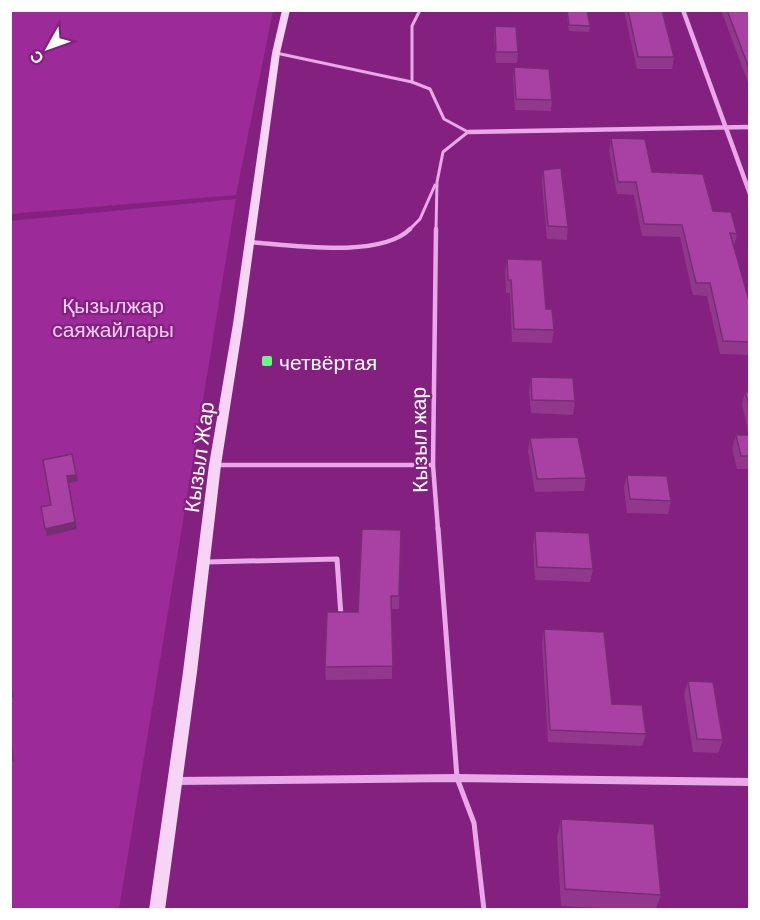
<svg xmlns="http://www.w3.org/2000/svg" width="760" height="920" font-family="Barlow,sans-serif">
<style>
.green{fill:#9c2a98}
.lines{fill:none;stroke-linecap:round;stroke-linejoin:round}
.lane-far2{stroke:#e9a8e7;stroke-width:3}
.lane-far1{stroke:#e9a8e7;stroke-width:4.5}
.lane{stroke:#e9a8e7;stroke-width:5}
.street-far1{stroke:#e9a8e7;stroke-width:4.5}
.street{stroke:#e9a8e7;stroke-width:8}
.secondary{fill:#f7d3f5;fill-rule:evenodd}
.wall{fill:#91388d}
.shaded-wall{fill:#762e73}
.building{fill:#a941a4;stroke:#762e73;stroke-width:1.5}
.poi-dot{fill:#69f686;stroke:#84207f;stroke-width:2}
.labels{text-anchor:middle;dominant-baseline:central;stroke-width:4.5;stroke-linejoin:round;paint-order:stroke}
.park-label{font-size:21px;fill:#f7cdf5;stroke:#84207f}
.poi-label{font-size:21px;fill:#fff;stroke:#84207f;text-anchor:start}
.street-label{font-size:21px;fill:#fff;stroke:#84207f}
</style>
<rect width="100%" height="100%" fill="#84207f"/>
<g class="green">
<polygon points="11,10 273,11 236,195 11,214"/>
<polygon points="236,199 119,909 11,909 10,221"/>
</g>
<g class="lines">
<g class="lane-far2">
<polyline points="420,10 412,26 412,82 430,89 444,119 468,132 443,152 437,182 436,230"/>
<polyline points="276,53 412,82"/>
<polyline points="409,230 420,219 435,185"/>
</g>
<g class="lane-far1">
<polyline points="436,229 433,465 438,530"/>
<path d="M249 242C290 245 380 259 410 229"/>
<polyline points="216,465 433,465"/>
</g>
<g class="lane">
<polyline points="438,528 457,778 474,823 484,910"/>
<polyline points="206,562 337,559 341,616"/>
</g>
<g class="street-far1">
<polyline points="683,10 750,194"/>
<polyline points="468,132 750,127"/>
</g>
<polyline class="street" points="175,781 457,778 750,782"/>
<polygon class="secondary" points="282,10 290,10 280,53 243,324 221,465 197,672 165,910 149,910 183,672 209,465 233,324 272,53"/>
</g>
<g class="wall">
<polygon points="566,10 587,10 590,26 589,32 569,31"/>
<polygon points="624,10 662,10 674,57 672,69 637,69"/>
<polygon points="721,10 750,10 750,88"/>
<polygon points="495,26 518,52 517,63 496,63 494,37"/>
<polygon points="514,67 552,100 551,111 515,110 513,77"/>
<polygon points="611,138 652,172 713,211 737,234 734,246 750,304 750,355 720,354 707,296 693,295 680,237 642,236 634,195 617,194 609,150"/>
<polygon points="543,170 568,227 567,240 547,239 542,183"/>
<polygon points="507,259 546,309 554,330 552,343 512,342 510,293 506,293 505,272"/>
<polygon points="531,377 575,401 573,415 531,413 529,390"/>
<polygon points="745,392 750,392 750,469 737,469 732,448 736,435 749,435 742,405"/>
<polygon points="530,438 586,478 584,491 535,492 528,451"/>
<polygon points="627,475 671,501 668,514 627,513 624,488"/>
<polygon points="401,530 399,609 392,609 392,679 326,680 325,667 358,612"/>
<polygon points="535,531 593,569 590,582 535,580 533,545"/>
<polygon points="544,629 612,704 646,734 642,746 548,742 542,642"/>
<polygon points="688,681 723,740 718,753 693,752 684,694"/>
<polygon points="561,819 661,895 656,909 619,909 561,906 557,837"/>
</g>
<g class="shaded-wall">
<polygon points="72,454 78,481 69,483 77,529 47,536 45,529 67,476"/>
<polygon points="10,683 14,697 10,697"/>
<polygon points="10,729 14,761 10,762"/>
</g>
<g class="building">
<polygon points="567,10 587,10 590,26 569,25"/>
<polygon points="628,10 662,10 674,57 638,57"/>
<polygon points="727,10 750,10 750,71"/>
<polygon points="495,26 516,27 518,52 496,52"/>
<polygon points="514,67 549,69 552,100 516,99"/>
<polygon points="611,138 645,139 652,172 703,174 713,211 731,212 737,234 730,233 750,304 750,342 723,341 710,283 696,283 682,225 644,224 636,182 618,182"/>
<polygon points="561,168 568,227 548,226 543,170"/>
<polygon points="507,259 542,260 546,309 552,309 554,330 514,329 511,280 508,280"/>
<polygon points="531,377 573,378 575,401 532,400"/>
<polygon points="745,392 750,392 750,409"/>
<polygon points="736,435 750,435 750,456 741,456"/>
<polygon points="578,437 586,478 537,479 530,438"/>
<polygon points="72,454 76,475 67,476 75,522 45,529 41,507 51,505 43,460"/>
<polygon points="627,475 667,476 671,501 630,499"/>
<polygon points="362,529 401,530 399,596 391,596 393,666 325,667 327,612 358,612"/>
<polygon points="535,531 589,533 593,569 537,567"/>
<polygon points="544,629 604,632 612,704 642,705 646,734 550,730"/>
<polygon points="688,681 713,682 723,740 697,739"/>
<polygon points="561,819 654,824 661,895 565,889"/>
</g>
<rect class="poi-dot" x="261" y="355" width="12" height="12" rx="3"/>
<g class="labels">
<g class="park-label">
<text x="113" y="304">Қызылжар<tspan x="113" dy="24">саяжайлары</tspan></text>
</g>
<g class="poi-label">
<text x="279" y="361">четвёртая</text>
</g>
<g class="street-label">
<text transform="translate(418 440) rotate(-91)">Кызыл жар</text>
<text transform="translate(198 457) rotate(-82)">Кызыл Жар</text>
</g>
</g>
<rect width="760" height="920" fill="none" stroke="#ffffff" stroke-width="24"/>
<g transform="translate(48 48) rotate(230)" stroke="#84207f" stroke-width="4.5" paint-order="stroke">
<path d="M0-4.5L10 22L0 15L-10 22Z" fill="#ffffff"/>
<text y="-9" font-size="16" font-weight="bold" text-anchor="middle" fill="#ffffff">С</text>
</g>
</svg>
